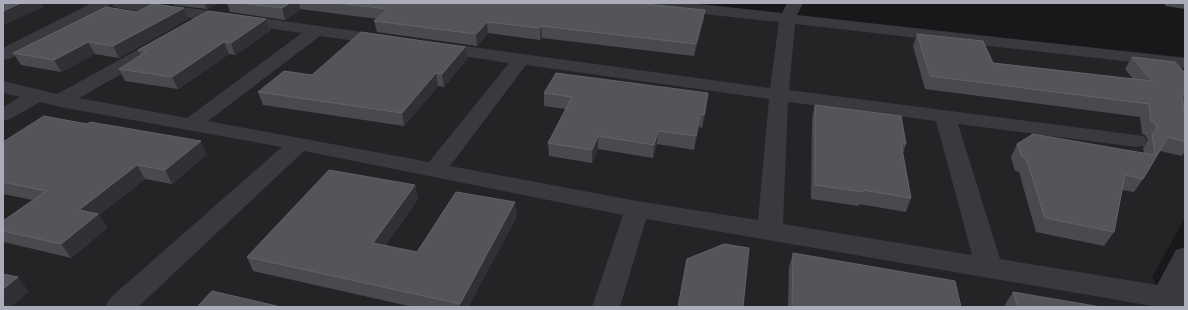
<svg xmlns="http://www.w3.org/2000/svg" width="1188" height="310" font-family="'Alegreya Sans',sans-serif">
<style>
.built{fill:#242427}
.lines{fill:none;stroke-linecap:round;stroke-linejoin:round}
.street{fill:#39393f;fill-rule:evenodd}
.secondary{fill:#47474f;fill-rule:evenodd}
.wall{fill:#49494f}
.shaded-wall{fill:#313135}
.building{fill:#54545a;stroke:#626269}
</style>
<rect width="100%" height="100%" fill="#18181a"/>
<polygon class="built" points="3,3 674,3 1185,57 1185,218 1152,277 1169,307 3,307"/>
<g class="lines">
<path class="street" d="M92 3H152L392 36 394 40 392 44 386 45 320 36 208 121 429 162 509 63 430 51 427 47 430 43 436 42 770 88 779 22 648 8 643 6 640 3H690L782 13 787 3H803L797 15 1185 58V68L795 24 789 90 1144 136 1147 141 1144 146 1136 147 958 124 1000 259 1157 285 1176 250 1185 247V307H1158L646 219 620 307H592L623 215 304 151 138 307H105L109 299 282 147 60 107 40 102 10 119 3 121V107L20 97 3 93V81L57 94 161 37 167 36 173 37 176 41 173 45 79 98 187 118 302 33 118 8 113 6 111 4 109 6 9 59 3 60V48ZM526 65 769 99 758 220 637 201 450 166ZM788 102 936 121 972 255 783 224Z"/>
<polygon class="secondary" points="1163,3 1185,3 1185,9 1166,6"/>
</g>
<g class="wall">
<polygon points="173,3 218,3 207,9 174,5"/>
<polygon points="227,3 646,3 646,4 705,10 703,22 694,56 542,38 540,40 488,33 477,46 377,32 374,21 377,19 300,9 285,20 230,12"/>
<polygon points="188,19 119,58 95,54 61,72 21,65 13,53"/>
<polygon points="266,19 270,31 235,55 229,54 178,89 125,81 119,69 141,55 138,50"/>
<polygon points="917,34 993,63 1133,79 1125,69 1132,57 1185,73 1185,109 1184,109 1185,113 1185,151 1182,156 1160,151 1143,179 1134,192 1122,190 1114,232 1104,246 1036,232 1019,172 1015,171 1011,157 1017,144 1144,153 1143,148 1148,140 1145,135 1142,134 1140,117 925,89 913,46"/>
<polygon points="465,47 467,59 444,87 438,86 404,126 263,105 258,92 312,75"/>
<polygon points="544,93 707,106 702,128 699,127 694,150 657,144 653,158 598,149 592,163 549,156 548,143 566,109 544,106"/>
<polygon points="815,105 906,144 903,153 911,198 906,212 859,204 859,206 811,199 812,118"/>
<polygon points="3,142 207,154 172,184 145,179 99,215 107,228 71,258 4,242 3,241 3,221 33,200 3,194"/>
<polygon points="415,185 418,199 385,246 417,252 517,216 468,307 413,307 253,271 247,257"/>
<polygon points="793,253 961,307 788,307 789,267"/>
<polygon points="1013,292 1101,307 1005,307 1004,306"/>
</g>
<g class="shaded-wall">
<polygon points="21,3 42,3 44,7 3,25 3,11"/>
<polygon points="204,3 218,3 207,9"/>
<polygon points="290,3 299,3 300,9 285,20 282,8"/>
<polygon points="184,8 188,19 119,58 113,46"/>
<polygon points="705,10 703,22 694,56 696,44"/>
<polygon points="266,19 270,31 235,55 231,43"/>
<polygon points="487,22 488,33 477,46 476,34"/>
<polygon points="541,26 542,38 540,40 540,28"/>
<polygon points="88,42 95,54 61,72 54,60"/>
<polygon points="224,42 229,54 178,89 172,77"/>
<polygon points="465,47 467,59 444,87 442,74"/>
<polygon points="436,73 438,86 404,126 402,113"/>
<polygon points="708,93 707,106 702,128 704,115"/>
<polygon points="700,114 699,127 694,150 696,136"/>
<polygon points="658,131 657,144 653,158 654,145"/>
<polygon points="598,136 598,149 592,163 592,150"/>
<polygon points="201,141 207,154 172,184 165,170"/>
<polygon points="137,165 145,179 99,215 107,228 71,258 61,244 79,210"/>
<polygon points="415,185 418,199 377,257 373,243"/>
<polygon points="515,202 517,216 468,307 460,307 460,304"/>
<polygon points="18,277 29,292 11,307 3,307 3,289"/>
</g>
<g class="building">
<polygon points="3,3 21,3 3,11"/>
<polygon points="241,3 290,3 282,8"/>
<polygon points="338,3 645,3 645,4 705,10 696,44 541,26 540,28 487,22 476,34 374,21 388,9"/>
<polygon points="152,4 184,8 113,46 88,42 54,60 13,53 106,7 137,12"/>
<polygon points="208,11 266,19 231,43 224,42 172,77 119,69 147,51 138,50"/>
<polygon points="361,32 465,47 442,74 436,73 402,113 258,92 284,71 312,75"/>
<polygon points="917,34 983,41 993,63 1152,81 1132,57 1175,62 1185,73 1185,95 1181,95 1185,113 1185,142 1168,137 1143,179 1125,175 1114,232 1045,218 1026,158 1022,157 1017,144 1033,134 1155,155 1152,134 1157,127 1154,122 1151,121 1149,104 930,76"/>
<polygon points="556,73 708,93 704,115 700,114 696,136 658,131 654,145 598,136 592,150 548,143 572,97 544,93"/>
<polygon points="815,105 901,116 906,144 901,144 911,198 863,190 863,192 815,185"/>
<polygon points="44,116 87,124 90,122 201,141 165,170 137,165 79,210 98,214 61,244 3,231 3,221 46,191 3,182 3,142"/>
<polygon points="329,170 415,185 373,243 417,252 456,192 515,202 460,304 247,257"/>
<polygon points="724,244 749,248 743,307 678,307 687,259"/>
<polygon points="793,253 955,281 961,307 792,307"/>
<polygon points="3,274 18,277 3,289"/>
<polygon points="212,291 281,307 197,307"/>
<polygon points="1013,292 1101,307 1018,307"/>
</g>
<rect width="1188" height="310" fill="none" stroke="#abacb9" stroke-width="8"/>
</svg>
